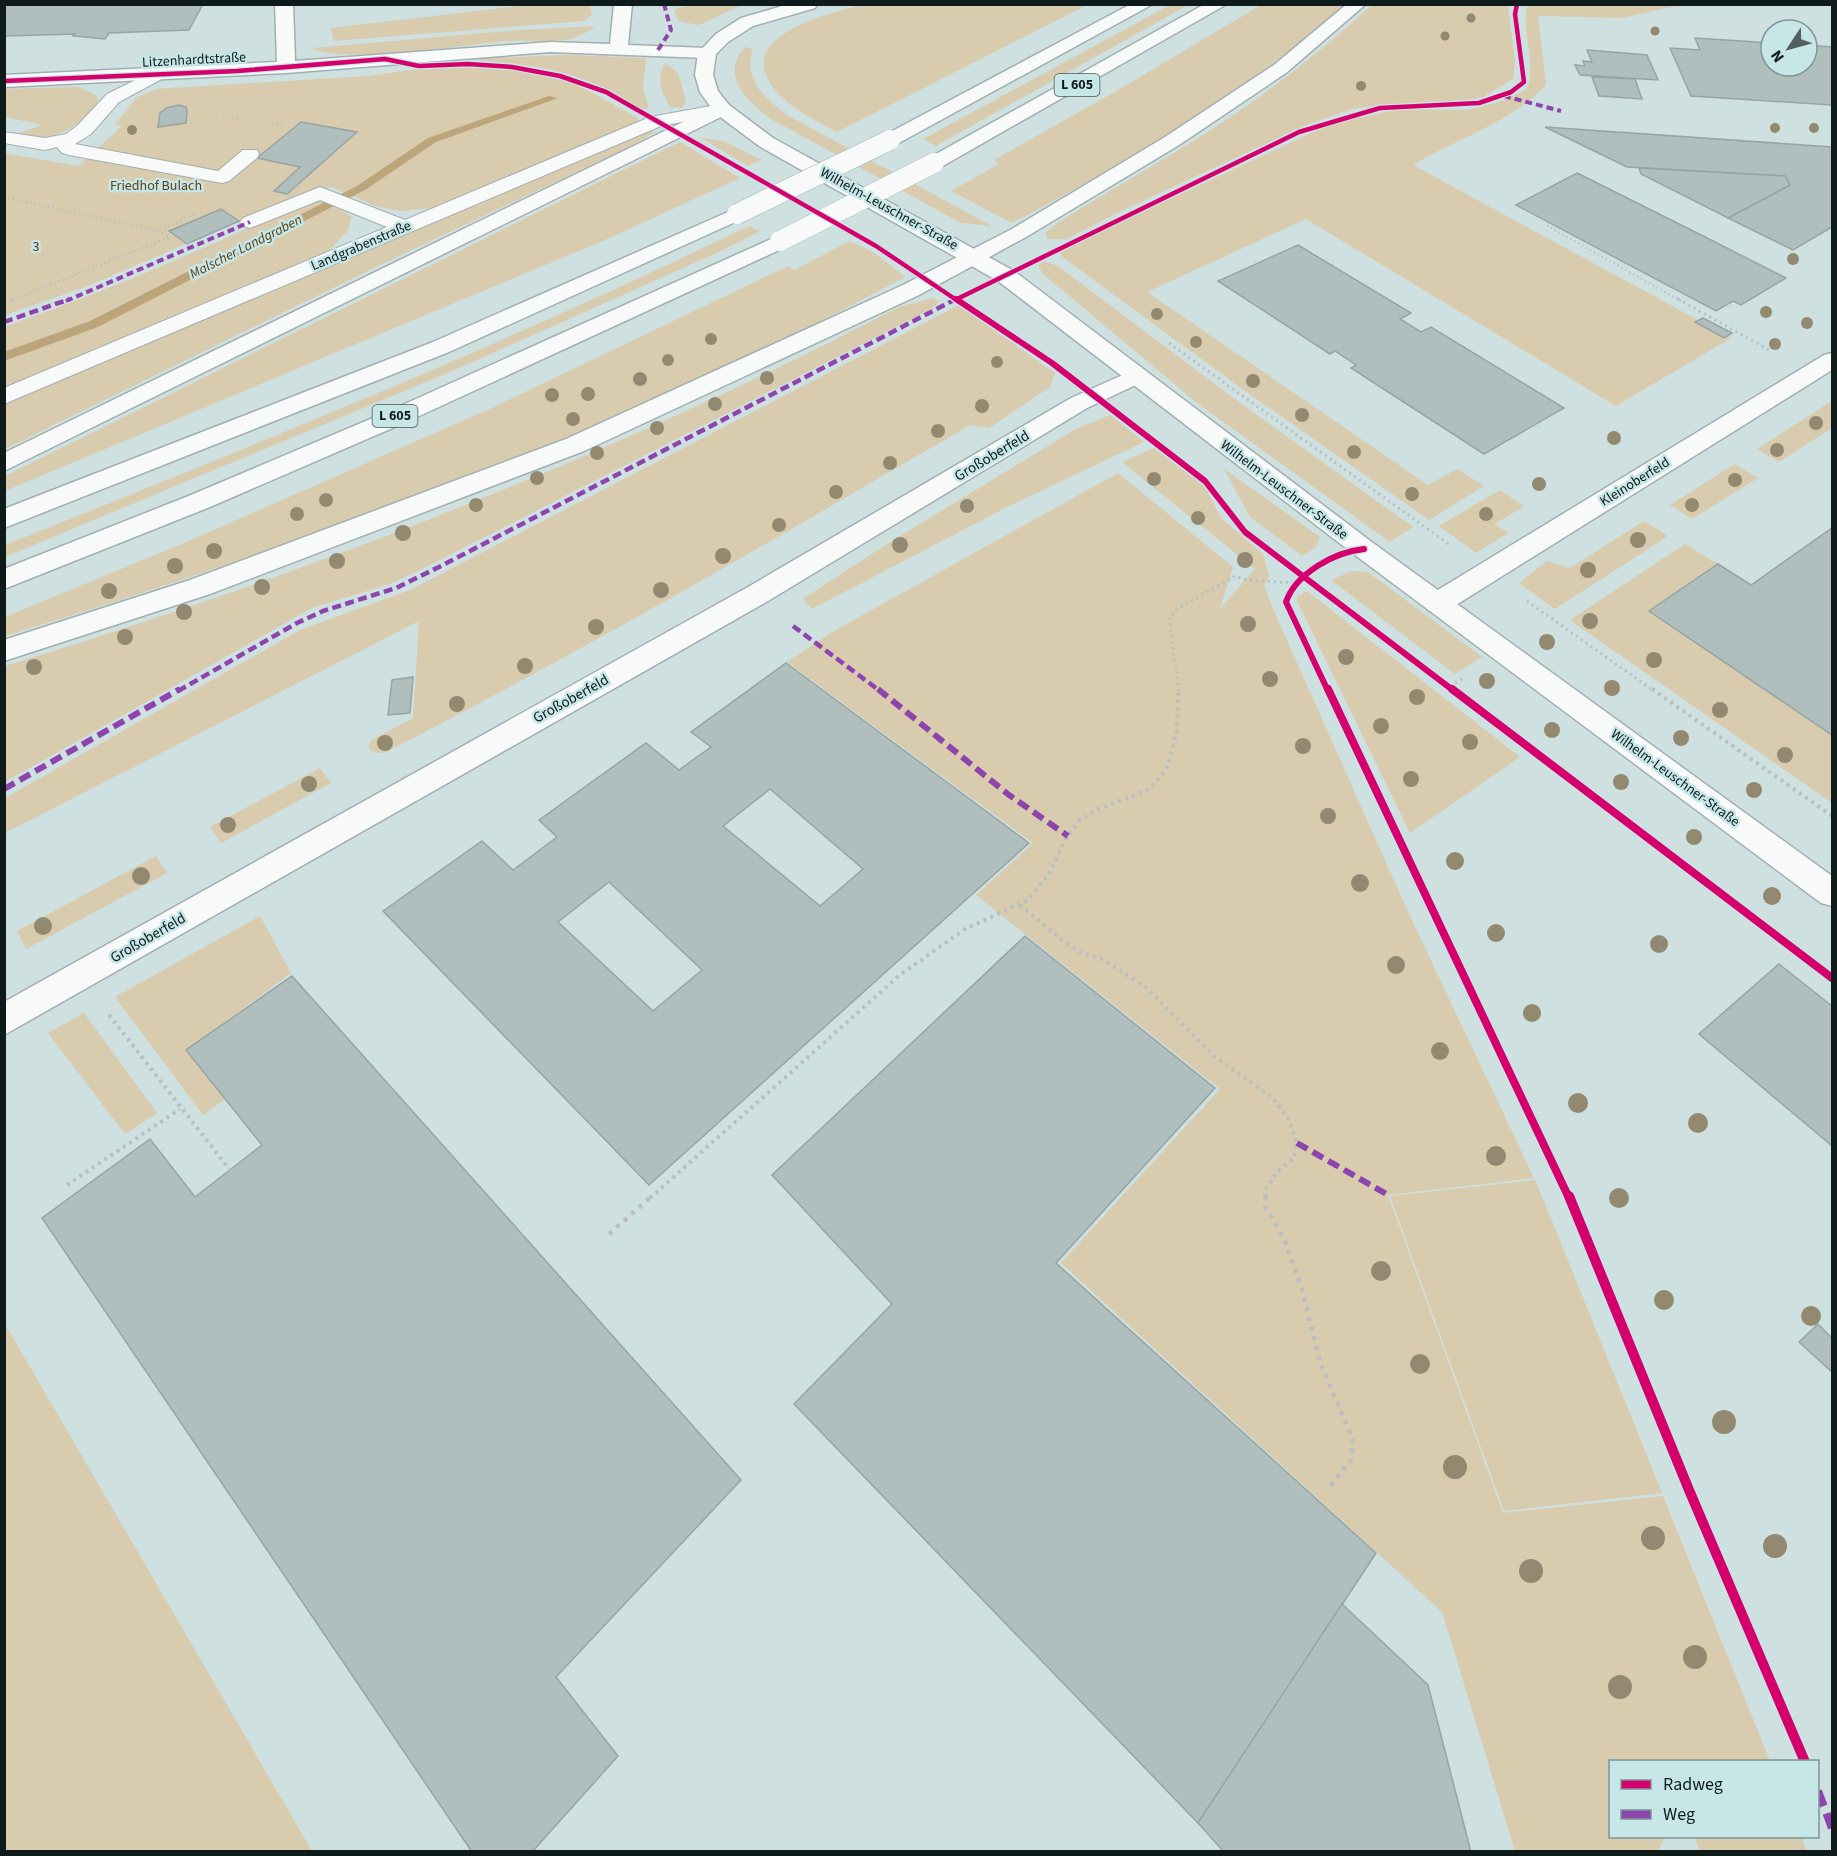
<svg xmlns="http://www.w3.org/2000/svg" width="1837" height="1856" font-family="'Source Sans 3',sans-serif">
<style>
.green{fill:#d8cbae}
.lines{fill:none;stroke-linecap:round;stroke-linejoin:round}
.stream{fill:#bca47b;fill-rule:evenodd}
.building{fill:#b0bebe;stroke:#96a4a4;stroke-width:1.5;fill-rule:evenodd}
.service-casing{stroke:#a2afb0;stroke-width:2}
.minor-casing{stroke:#a2afb0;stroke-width:3}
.tertiary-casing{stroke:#a2afb0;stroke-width:3}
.trunk-casing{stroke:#a2afb0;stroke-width:3}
.path-far3{stroke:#b9bfc0;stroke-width:2;stroke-dasharray:1.5 3;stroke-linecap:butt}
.path-far2{stroke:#b9bfc0;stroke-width:3;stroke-dasharray:2 4;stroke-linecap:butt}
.path-far1{stroke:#b9bfc0;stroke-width:4;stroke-dasharray:3 4.5;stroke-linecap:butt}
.path{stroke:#b9bfc0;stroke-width:4.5;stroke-dasharray:4 6;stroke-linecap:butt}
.service{fill:#f8fafa;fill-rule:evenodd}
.minor{fill:#f8fafa;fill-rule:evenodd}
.tertiary{fill:#f8fafa;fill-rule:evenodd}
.trunk{fill:#f8fafa;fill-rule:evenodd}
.trunk-bridge-casing{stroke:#a2afb0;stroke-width:21;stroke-linecap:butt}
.trunk-bridge{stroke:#f8fafa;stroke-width:20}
.quiet-far3{stroke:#8e44ad;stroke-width:4;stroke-dasharray:7 4;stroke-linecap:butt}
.quiet-far2{stroke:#8e44ad;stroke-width:4.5;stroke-dasharray:9 4.5;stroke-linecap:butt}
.quiet-far1{stroke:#8e44ad;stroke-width:6;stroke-dasharray:12 6;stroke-linecap:butt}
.quiet{stroke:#8e44ad;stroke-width:8;stroke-dasharray:16 8;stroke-linecap:butt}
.cycleway-far3-casing{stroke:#c7e6e8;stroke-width:7}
.cycleway-far2-casing{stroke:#c7e6e8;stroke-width:9}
.cycleway-far1-casing{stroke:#c7e6e8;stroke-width:11}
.cycleway-casing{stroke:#c7e6e8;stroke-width:14}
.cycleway-far3{stroke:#d6006c;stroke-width:4.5}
.cycleway-far2{stroke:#d6006c;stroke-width:6}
.cycleway-far1{stroke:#d6006c;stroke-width:8}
.cycleway{stroke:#d6006c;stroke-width:10}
.tree{fill:#928970}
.labels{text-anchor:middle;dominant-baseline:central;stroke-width:5;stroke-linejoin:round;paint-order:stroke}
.far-street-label{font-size:14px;fill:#0f1b1b;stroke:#c7e6e8}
.shield{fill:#c7e6e8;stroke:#465858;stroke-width:1.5}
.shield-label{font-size:14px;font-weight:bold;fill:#0f1b1b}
.far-park-label{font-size:14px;fill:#604214;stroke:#c7e6e8}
.far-water-label{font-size:14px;font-style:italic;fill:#593c0c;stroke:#c7e6e8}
.street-label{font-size:15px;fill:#0f1b1b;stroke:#c7e6e8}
</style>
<rect width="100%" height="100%" fill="#cfe0e0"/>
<g class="green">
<polygon points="536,4 590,5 592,15 584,21 334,41 331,28"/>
<polygon points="699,4 742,4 742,5 699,25 678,21 674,9"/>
<path d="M1373 4 1508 5 1515 62 1513 79 1483 97 1469 100 1379 105 1352 109 1306 125 1115 214 1067 239H1048L1045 233 1056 224C1109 190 1164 161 1217 126 1272 90 1324 49 1373 4Z"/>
<path d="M864 5V4L1087 5 837 132C815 120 783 105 770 83 739 34 832 12 864 5Z"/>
<polygon points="1170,5 1188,5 936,146 923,139"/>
<path d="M1261 5H1343C1246 94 1128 161 1012 223L951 191 999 164 994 160 1125 86Z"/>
<path d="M1530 5H1680L1622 18 1538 16 1546 85C1510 123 1457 139 1413 165L1731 338 1616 406 1306 219 1147 292 1428 485 1457 469 1484 486 1429 520 1245 391 1061 256 1060 252 1079 242 1328 125 1398 109 1469 110 1502 101 1526 90C1538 70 1521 31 1527 7Z"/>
<path d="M596 26C586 33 575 39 562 40 544 42 526 40 507 41 470 44 338 65 312 48L520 30Z"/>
<path d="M745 47 753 49C742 79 765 99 787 115L992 226 961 223 771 119C748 102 719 76 745 47Z"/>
<path d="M567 55 646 58 643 89 649 109H643C622 99 602 86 580 78 544 65 507 63 469 59Z"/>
<path d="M666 63 678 73 686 102 682 108 670 107C662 93 655 76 666 63Z"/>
<path d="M433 67C482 67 535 67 580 87 600 96 619 108 638 118V123L436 208 399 211 375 206 332 187 315 189 85 287 5 315 4 153 78 166 122 126 115 124 136 98 156 89 368 76Z"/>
<path d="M80 87 97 96 98 101C82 127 49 146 19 133L42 125 5 117 4 89Z"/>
<polygon points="657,131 627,148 378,266 5,449 5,404 645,133"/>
<polygon points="701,138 723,141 761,160 748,166"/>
<polygon points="680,142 740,178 612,237 5,491 5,476"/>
<path d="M317 200 342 210 352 217 348 230 330 250 5 391 4 327C107 291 205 249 303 202Z"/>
<path d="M749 226 760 231 717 253 457 369 5 557V545C255 445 506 344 749 226Z"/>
<path d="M850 241 876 254 905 277C621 430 313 542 5 636V617L191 540 494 407 788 266 794 270Z"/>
<polygon points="1044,261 1058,266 1228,394 1413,527 1390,542 1197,403 1043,274 1038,266"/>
<path d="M933 298 939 302 931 309 428 566 390 584 312 608 5 782V666C311 573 615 455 899 307Z"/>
<path d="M959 305 1055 373 1050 387 989 428 970 425C777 538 585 650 386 752L376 753 369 749 370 741 413 718 419 621 5 833V798L300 630 410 590Z"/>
<polygon points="1832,401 1832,428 1779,462 1757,449"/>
<polygon points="1110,415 1144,442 1005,508 812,609 803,599 890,542 1076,429"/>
<polygon points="1154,448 1205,487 1221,518 1263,554 1269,576 1264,586 1278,620 1409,914 1534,1178 1388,1195 1503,1513 1663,1496 1770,1761 1610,1762 1610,1836 1665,1837 1658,1851 1515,1851 1442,1612 1061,1263 1220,1089 976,895 1033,843 787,662 832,632 1118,473 1233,567 1220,609 1255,569 1122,462"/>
<polygon points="1735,464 1758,478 1692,519 1670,505"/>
<polygon points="1224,469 1320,537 1315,548 1302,556 1250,517"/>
<polygon points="1500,490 1524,506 1495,524 1508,533 1476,553 1439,526"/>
<polygon points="1644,521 1668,536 1555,609 1519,583 1547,561 1570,568"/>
<polygon points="1685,544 1718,564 1649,611 1832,735 1832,803 1570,620"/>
<polygon points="1352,571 1368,572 1482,657 1455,674 1331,580"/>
<polygon points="1307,591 1520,757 1410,833 1297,601 1297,597"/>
<polygon points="320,768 331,783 221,843 210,827"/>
<polygon points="156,856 167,873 26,949 17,931"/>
<polygon points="260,916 291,973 187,1050 225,1099 203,1115 115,997"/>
<polygon points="84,1013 157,1113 125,1134 48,1033"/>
<polygon points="1535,1180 1546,1206 1662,1493 1504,1511 1390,1196"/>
<polygon points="4,1324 5,1324 312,1851 5,1851"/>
<polygon points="1694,1837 1801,1837 1807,1851 1700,1851"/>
</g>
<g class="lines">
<polygon class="stream" points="549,96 558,98 436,142 365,190 98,327 4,361 4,352 90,321 357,186 428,138"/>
</g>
<g class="building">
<polygon points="4,4 203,4 189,30 109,33 105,39 73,36 75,34 4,36"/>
<polygon points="1695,38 1771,43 1771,66 1807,66 1807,45 1832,47 1832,105 1691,96 1670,48 1700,50"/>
<polygon points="1587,50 1647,55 1658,80 1580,75 1575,65 1585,66 1583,61 1592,62"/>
<polygon points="1592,77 1635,79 1642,99 1599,96"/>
<polygon points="179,105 186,107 187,111 186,123 158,127 160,113 167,108"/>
<polygon points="301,122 357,132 287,194 274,191 300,167 257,158"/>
<polygon points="1545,127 1832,147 1832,227 1793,250 1728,218 1790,185 1785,176 1627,167"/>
<polygon points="1639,168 1785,176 1790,185 1728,218 1641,174"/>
<polygon points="1577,173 1701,235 1786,278 1741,305 1733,301 1716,311 1516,205"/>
<polygon points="221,209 239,221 187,244 169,231"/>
<polygon points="1298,245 1411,313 1400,319 1421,332 1431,327 1564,408 1484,454 1351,368 1356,365 1335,351 1330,354 1218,281"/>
<polygon points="1703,318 1732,333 1724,338 1695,322"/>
<polygon points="1832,528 1832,735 1649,611 1718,564 1751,585"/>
<path d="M786 663 1029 843 649 1185 383 911 482 841 513 870 557 837 539 820 646 743 679 770 711 747 691 732ZM770 789 863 869 820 906 723 826ZM609 882 702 970 653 1011 558 922Z"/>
<polygon points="413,677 410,713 388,715 392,680"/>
<polygon points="1025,936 1215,1088 1056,1263 1376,1553 1198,1823 794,1404 892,1304 772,1175"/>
<polygon points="1779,964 1832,1006 1832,1146 1699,1034"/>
<polygon points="292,976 741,1480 556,1677 618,1756 532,1852 472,1852 42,1218 150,1139 195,1197 262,1145 186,1050"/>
<polygon points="1818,1324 1832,1338 1832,1372 1799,1342"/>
<polygon points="1342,1604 1428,1685 1471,1852 1224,1852 1198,1823"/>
</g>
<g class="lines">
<g class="service-casing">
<g id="service">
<polygon points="154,71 163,76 160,80 119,102 91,134 75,144 218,171 243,150 257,150 259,154 257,158 229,181 222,183 69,155 62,153 57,147 45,150 4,143 4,132 45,138 66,134 77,126 107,94"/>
<polygon points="722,104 728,105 731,109 728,113 661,126 4,404 4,388 387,227 320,200 250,228 243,226 240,222 243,218 320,187 405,220 650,117"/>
</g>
</g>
<g class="minor-casing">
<g id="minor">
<polygon points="275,4 293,4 295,61 550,42 610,44 614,4 632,4 628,45 707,48 716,53 707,58 550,52 286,73 4,87 4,75 277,62"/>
<polygon points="1832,353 1832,370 1448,610 1438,613 1428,610 1424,603 1428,596 1824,355"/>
<polygon points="1136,369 1144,371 1148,376 1144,381 1087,408 768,601 4,1035 4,1002 748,587 1071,398"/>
</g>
</g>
<g class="tertiary-casing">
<polygon id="tertiary" points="789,4 817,4 815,8 753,26 728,42 716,54 713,75 718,91 729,105 773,138 1014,271 1373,543 1832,876 1832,906 1821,903 1355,555 998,281 759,146 715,113 700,92 695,75 698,53 716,34 741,18"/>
</g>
<g class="trunk-casing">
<g id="trunk">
<polygon points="1131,4 1153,4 897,144 890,146 880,140 883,136"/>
<polygon points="1205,4 1227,4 941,167 927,167 924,163 927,159"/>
<polygon points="1347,4 1366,4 1286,73 1179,145 1026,237 919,295 584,451 210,594 4,661 4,640 190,580 566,439 903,285 1012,229 1165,137 1274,65"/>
<polygon points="722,103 729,105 731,109 729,113 4,471 4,453"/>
<polygon points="737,208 744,210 747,214 744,218 449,352 4,528 4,509 433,342"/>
<polygon points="780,235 788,236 791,241 788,246 404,423 210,507 4,589 4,569 191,495 387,412"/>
</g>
</g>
<g class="path-far3">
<polyline points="223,115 239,118"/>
<polyline points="272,124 283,126"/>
<polyline points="4,197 159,231 169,237 10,301"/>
<polyline points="1549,223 1546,225 1681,301"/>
<polyline points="160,230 196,213"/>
</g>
<g class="path-far2">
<polyline points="1678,299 1769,350"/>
<polyline points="4,303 14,299"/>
<polyline points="1169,343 1450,545"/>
<polyline points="1527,601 1654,691"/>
<polyline points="1450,686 1465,677"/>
<polyline points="1179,691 1169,618 1177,609 1235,576 1247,580 1295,583"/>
</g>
<g class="path-far1">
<polyline points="1652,689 1832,816"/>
<polyline points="1020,905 1066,943 1080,952 1104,960 1147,988 1214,1056 1273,1098 1290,1122 1297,1143 1294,1158 1276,1173 1266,1189 1265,1198"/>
<polyline points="109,1015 230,1170"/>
<polyline points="67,1185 180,1109"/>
<polyline points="650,1198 900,975 965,929 1028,900 1050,872 1065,840 1080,820 1098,809 1146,791 1156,782 1167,768 1177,731 1178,689"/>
</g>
<g class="path">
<polyline points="1266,1196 1265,1206 1284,1239 1302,1289 1320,1362 1353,1440 1351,1460 1327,1490"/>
<polyline points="609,1234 652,1196"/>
</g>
<use href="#service" class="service"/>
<use href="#minor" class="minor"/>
<use href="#tertiary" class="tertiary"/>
<use href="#trunk" class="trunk"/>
<g class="trunk-bridge-casing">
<g id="trunk-bridge">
<polyline points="737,214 890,140"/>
<polyline points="780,241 934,163"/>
</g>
</g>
<use href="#trunk-bridge" class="trunk-bridge"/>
<g class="quiet-far3">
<polyline points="658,50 671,30 664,4"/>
<polyline points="1504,96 1561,111"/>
<polyline points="66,301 250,222"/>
<polyline points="953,301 960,297"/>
</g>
<g class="quiet-far2">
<polyline points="4,322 70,299"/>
<polyline points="793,626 880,691"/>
<polyline points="178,691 297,623 323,611 396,588 439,567 956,299"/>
</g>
<g class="quiet-far1">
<polyline points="878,689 1009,795 1068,836"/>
<polyline points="4,789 180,689"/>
<polyline points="1297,1143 1390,1196"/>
</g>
<polyline class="quiet" points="1818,1791 1832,1828"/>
<g class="cycleway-far3-casing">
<g id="cycleway-far3">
<polyline points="4,81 237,71 385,59 419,66 468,64 512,67 560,76 606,92 876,246 958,301"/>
<polyline points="957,299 1299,132 1380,108 1479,103 1511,92 1524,82 1515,14 1517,4"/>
</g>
</g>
<g class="cycleway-far2-casing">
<g id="cycleway-far2">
<polyline points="956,299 1052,363 1205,481 1245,532 1454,691"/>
<path d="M1328 691 1286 602C1296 573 1335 552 1364 549"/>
</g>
</g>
<g class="cycleway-far1-casing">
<g id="cycleway-far1">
<polyline points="1328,689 1569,1198"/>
<polyline points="1452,689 1832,978"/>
</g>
</g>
<g class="cycleway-casing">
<polyline id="cycleway" points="1569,1196 1689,1490 1805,1762"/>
</g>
<use href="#cycleway-far3" class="cycleway-far3"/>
<use href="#cycleway-far2" class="cycleway-far2"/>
<use href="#cycleway-far1" class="cycleway-far1"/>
<use href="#cycleway" class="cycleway"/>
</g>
<g class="tree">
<circle cx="1471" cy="18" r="4.5"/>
<circle cx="1655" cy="31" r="4.5"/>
<circle cx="1445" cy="36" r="4.5"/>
<circle cx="1361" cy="86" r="5"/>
<circle cx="1775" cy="128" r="5"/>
<circle cx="1814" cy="128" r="5"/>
<circle cx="132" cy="130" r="5"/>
<circle cx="1793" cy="259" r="6"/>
<circle cx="1766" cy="312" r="6"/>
<circle cx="1157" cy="314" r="6"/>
<circle cx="1807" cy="323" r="6"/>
<circle cx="711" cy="339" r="6"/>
<circle cx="1196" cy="342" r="6"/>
<circle cx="1775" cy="344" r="6"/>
<circle cx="668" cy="360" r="6"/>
<circle cx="997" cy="362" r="6"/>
<circle cx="767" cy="378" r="7"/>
<circle cx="640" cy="379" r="7"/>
<circle cx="1253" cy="381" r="7"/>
<circle cx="588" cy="394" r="7"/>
<circle cx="552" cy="395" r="7"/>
<circle cx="715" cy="404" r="7"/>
<circle cx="982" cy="406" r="7"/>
<circle cx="1302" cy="415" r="7"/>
<circle cx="573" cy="419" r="7"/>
<circle cx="1816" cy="423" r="7"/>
<circle cx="657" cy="428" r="7"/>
<circle cx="938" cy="431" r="7"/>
<circle cx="1614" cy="438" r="7"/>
<circle cx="1777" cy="450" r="7"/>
<circle cx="1354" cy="452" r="7"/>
<circle cx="597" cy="453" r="7"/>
<circle cx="890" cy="463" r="7"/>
<circle cx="537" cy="478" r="7"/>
<circle cx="1154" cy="479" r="7"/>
<circle cx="1735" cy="480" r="7"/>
<circle cx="1539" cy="484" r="7"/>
<circle cx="836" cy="492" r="7"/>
<circle cx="1412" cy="494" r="7"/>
<circle cx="326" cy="500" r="7"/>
<circle cx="476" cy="505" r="7"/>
<circle cx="1692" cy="505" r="7"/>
<circle cx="967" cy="506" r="7"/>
<circle cx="297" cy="514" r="7"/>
<circle cx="1486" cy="514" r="7"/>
<circle cx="1198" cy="518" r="7"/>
<circle cx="779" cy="525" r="7"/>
<circle cx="403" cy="533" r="8"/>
<circle cx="1638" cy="540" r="8"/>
<circle cx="900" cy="545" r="8"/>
<circle cx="214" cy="551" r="8"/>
<circle cx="723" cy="556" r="8"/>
<circle cx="1245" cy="560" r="8"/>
<circle cx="337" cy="561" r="8"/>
<circle cx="175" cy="566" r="8"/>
<circle cx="1588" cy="570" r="8"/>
<circle cx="262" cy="587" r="8"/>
<circle cx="661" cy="590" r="8"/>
<circle cx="109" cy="591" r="8"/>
<circle cx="184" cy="612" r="8"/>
<circle cx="1590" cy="621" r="8"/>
<circle cx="1248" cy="624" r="8"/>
<circle cx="596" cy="627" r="8"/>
<circle cx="125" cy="637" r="8"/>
<circle cx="1547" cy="642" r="8"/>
<circle cx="1346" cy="657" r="8"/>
<circle cx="1654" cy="660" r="8"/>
<circle cx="525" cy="666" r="8"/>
<circle cx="34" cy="667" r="8"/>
<circle cx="1270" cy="679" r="8"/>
<circle cx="1487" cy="681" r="8"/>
<circle cx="1612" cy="688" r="8"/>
<circle cx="1417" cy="697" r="8"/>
<circle cx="457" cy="704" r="8"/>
<circle cx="1720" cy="710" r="8"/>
<circle cx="1381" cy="726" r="8"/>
<circle cx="1552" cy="730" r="8"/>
<circle cx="1681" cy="738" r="8"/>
<circle cx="1470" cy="742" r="8"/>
<circle cx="385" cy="743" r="8"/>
<circle cx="1303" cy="746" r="8"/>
<circle cx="1785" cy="755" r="8"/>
<circle cx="1411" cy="779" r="8"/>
<circle cx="1621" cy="782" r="8"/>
<circle cx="309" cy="784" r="8"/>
<circle cx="1754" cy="790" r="8"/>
<circle cx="1328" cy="816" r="8"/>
<circle cx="228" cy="825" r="8"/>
<circle cx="1694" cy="837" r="8"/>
<circle cx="1455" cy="861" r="9"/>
<circle cx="141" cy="876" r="9"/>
<circle cx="1360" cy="883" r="9"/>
<circle cx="1772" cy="896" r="9"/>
<circle cx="43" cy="926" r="9"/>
<circle cx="1496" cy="933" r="9"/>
<circle cx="1659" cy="944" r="9"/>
<circle cx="1396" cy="965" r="9"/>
<circle cx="1532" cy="1013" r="9"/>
<circle cx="1440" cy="1051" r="9"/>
<circle cx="1578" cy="1103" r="10"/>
<circle cx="1698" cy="1123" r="10"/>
<circle cx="1496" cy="1156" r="10"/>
<circle cx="1619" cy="1198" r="10"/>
<circle cx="1381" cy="1271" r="10"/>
<circle cx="1664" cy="1300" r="10"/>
<circle cx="1811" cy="1316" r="10"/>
<circle cx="1420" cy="1364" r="10"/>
<circle cx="1724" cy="1422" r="12"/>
<circle cx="1455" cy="1467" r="12"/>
<circle cx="1653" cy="1538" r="12"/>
<circle cx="1775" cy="1546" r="12"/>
<circle cx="1531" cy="1571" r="12"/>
<circle cx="1695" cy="1657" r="12"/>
<circle cx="1620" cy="1687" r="12"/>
</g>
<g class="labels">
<g class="far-street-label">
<text transform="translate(194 60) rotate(-3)">Litzenhardtstraße</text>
<text transform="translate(889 209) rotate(29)">Wilhelm-Leuschner-Straße</text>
<text transform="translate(361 246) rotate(-23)">Landgrabenstraße</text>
<text transform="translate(1635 482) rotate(-32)">Kleinoberfeld</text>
<text transform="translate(1284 490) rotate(37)">Wilhelm-Leuschner-Straße</text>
<text transform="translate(1675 778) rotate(36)">Wilhelm-Leuschner-Straße</text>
</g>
<g class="shield">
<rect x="1054.5" y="74" width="45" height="22" rx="4.5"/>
<rect x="372.5" y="405" width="45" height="22" rx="4.5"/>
</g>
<g class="shield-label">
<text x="1077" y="85">L 605</text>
<text x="395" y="416">L 605</text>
</g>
<g class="far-park-label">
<text x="156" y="186">Friedhof Bulach</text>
<text x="36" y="247">3</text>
</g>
<g class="far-water-label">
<text transform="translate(246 247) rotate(-27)">Malscher Landgraben</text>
</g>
<g class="street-label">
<text transform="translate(992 456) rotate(-31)">Großoberfeld</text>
<text transform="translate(571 699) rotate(-29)">Großoberfeld</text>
<text transform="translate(148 938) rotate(-30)">Großoberfeld</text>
</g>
</g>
<rect width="1837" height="1856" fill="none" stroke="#0f1b1b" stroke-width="12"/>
<rect x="1609" y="1760" width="210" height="78" fill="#c7e6e8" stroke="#7d9596" stroke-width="1.5"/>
<rect x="1621" y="1780" width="30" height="9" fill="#d6006c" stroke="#7d9596" stroke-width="1.5"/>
<text x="1663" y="1790" font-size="18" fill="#0f1b1b">Radweg</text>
<rect x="1621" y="1810" width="30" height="9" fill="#8e44ad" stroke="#7d9596" stroke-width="1.5"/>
<text x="1663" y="1820" font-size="18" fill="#0f1b1b">Weg</text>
<g transform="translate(1789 48) rotate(234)"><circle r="28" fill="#c7e6e8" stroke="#7d9596" stroke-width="1.5"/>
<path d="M0-4.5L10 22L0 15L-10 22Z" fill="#526060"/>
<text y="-9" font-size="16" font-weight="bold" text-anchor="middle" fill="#0f1b1b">N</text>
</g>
</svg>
